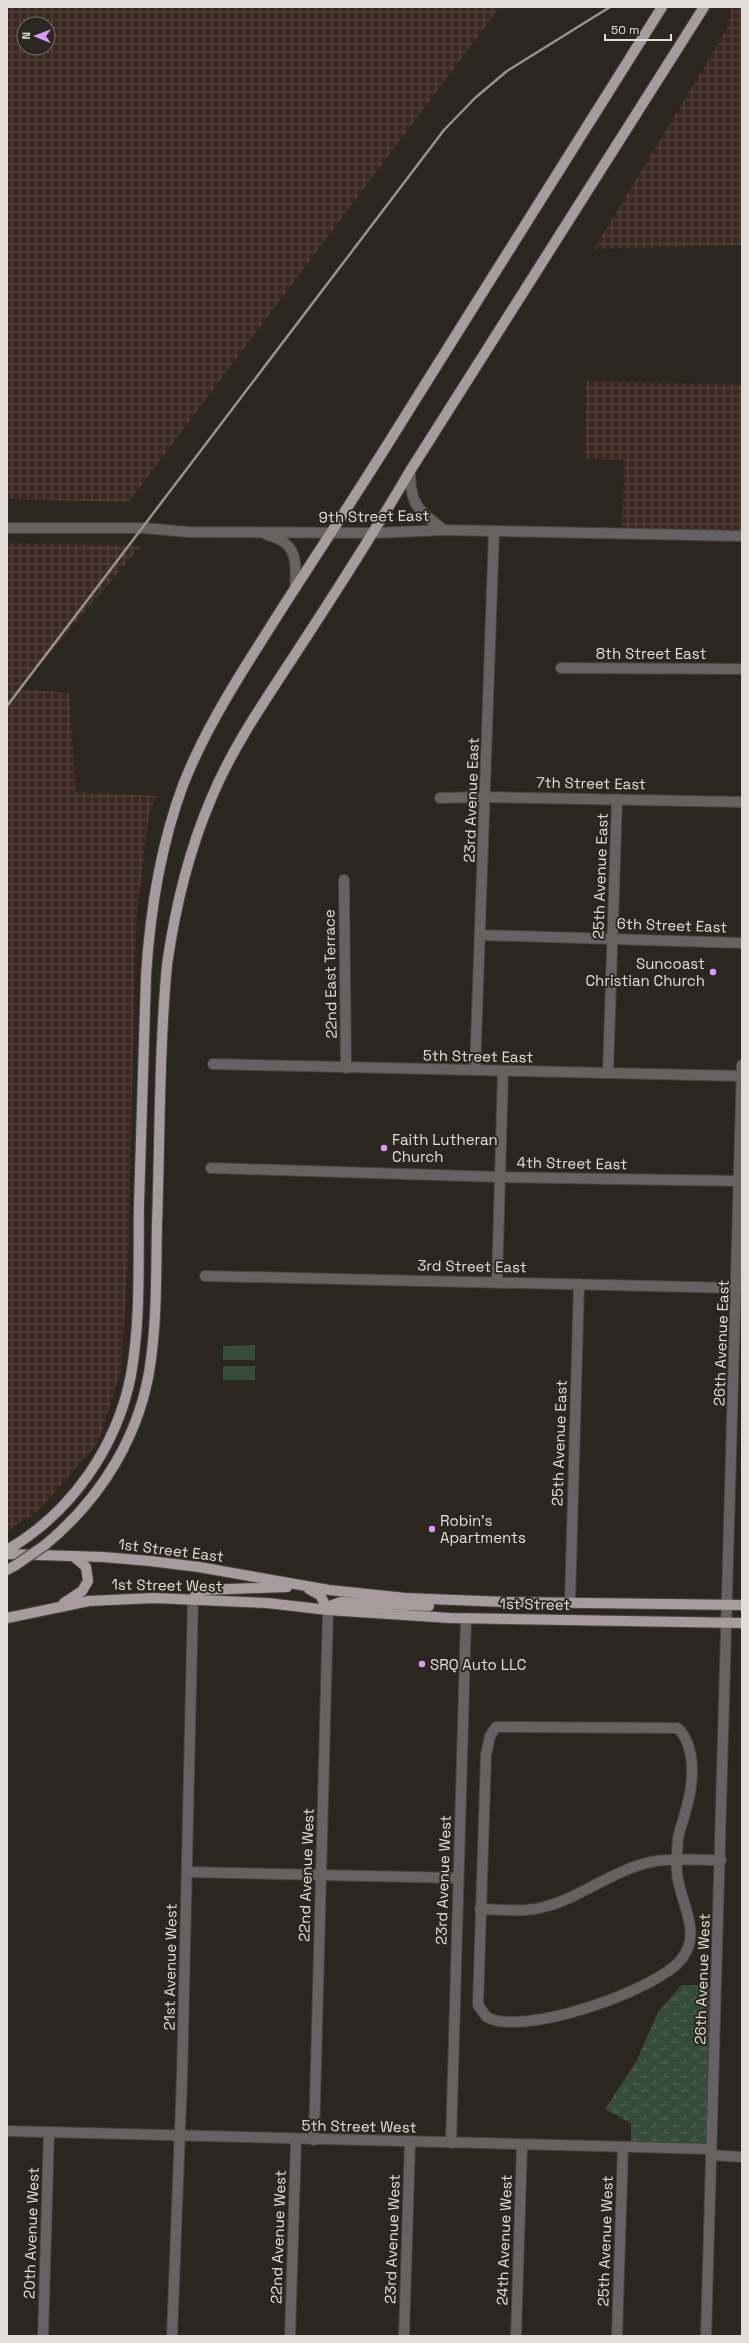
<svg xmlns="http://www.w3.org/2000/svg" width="749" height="2343" font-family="'Space Grotesk',sans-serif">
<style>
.industrial{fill:url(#industrial-grid);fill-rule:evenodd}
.wetland{fill:url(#wetland-marsh)}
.pitch{fill:#354c3b}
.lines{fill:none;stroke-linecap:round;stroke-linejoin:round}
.minor-casing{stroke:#49433e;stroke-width:12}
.major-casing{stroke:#49433e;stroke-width:12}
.minor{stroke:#676262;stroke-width:10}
.major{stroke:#a69c9d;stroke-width:10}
.rail{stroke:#98938e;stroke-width:2.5}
.major-bridge-casing{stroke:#49433e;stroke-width:12;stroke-linecap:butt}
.major-bridge{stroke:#a69c9d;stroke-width:10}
.poi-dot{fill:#da9af7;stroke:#2c2620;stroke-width:1.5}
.labels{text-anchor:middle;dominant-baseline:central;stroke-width:4;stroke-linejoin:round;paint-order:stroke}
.street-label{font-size:15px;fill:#e2ddd9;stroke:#2c2620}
.poi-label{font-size:15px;fill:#e2ddd9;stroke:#2c2620;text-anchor:start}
</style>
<defs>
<pattern id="industrial-grid" width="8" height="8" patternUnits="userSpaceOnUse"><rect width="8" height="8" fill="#3c2a22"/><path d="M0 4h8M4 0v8" fill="none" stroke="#584842"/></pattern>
<pattern id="wetland-marsh" width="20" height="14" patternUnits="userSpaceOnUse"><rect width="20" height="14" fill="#354c3b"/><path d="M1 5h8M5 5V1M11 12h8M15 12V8" fill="none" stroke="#526557"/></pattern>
</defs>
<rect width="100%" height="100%" fill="#2c2620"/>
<g class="industrial">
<path d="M7 7H500L129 502 7 499ZM24 24H48V48H24Z"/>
<polygon points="732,7 742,7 742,245 594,249 720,41 727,28"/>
<polygon points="586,381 742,385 742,531 621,529 625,460 585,459"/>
<polygon points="7,543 141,546 19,689 69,693 76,792 157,796 149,813 136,921 128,1260 121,1370 98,1443 36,1513 7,1531"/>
</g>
<polygon class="wetland" points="682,1985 711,1986 706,2144 631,2143 631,2123 605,2109 636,2062 658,2012"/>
<g class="pitch">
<polygon points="255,1345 255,1360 223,1360 223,1346"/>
<rect x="223" y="1366" width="32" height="14"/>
</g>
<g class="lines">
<g class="minor-casing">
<g id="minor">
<path d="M410 471C410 505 418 510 444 530"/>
<polyline points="7,528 144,528 188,532 374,533 444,530 742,536"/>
<path d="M267 535C297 542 297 561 295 588"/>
<polyline points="561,668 742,669"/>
<polyline points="440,798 486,797 742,802"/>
<polyline points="344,880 346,1068"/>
<polyline points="481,935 742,943"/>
<polyline points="213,1064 742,1076"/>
<polyline points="475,1070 494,531"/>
<polyline points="608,1073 617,799"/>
<polyline points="211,1168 499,1177 740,1181"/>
<polyline points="205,1276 737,1288"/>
<polyline points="497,1282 503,1071"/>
<polyline points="570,1602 579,1284"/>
<path d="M496 1727 677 1728C683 1732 684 1736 687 1742 696 1765 692 1790 685 1813 683 1822 679 1831 678 1839 677 1850 676 1862 677 1873 679 1900 702 1931 683 1957 662 1989 521 2038 487 2017 484 2014 481 2009 478 2005L486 1755 490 1736Z"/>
<polyline points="187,1872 458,1878"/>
<path d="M480 1909C501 1909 523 1913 544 1907 583 1897 615 1868 656 1861 677 1858 700 1860 721 1860"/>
<polyline points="7,2131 711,2149"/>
<polyline points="314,2140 328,1610"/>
<polyline points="451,2143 466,1618"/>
<polyline points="711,2155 742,2157"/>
<polyline points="43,2336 49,2132"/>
<polyline points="172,2336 182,2078 193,1599"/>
<polyline points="290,2336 296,2140"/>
<polyline points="404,2336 410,2142"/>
<polyline points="516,2336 522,2145"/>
<polyline points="617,2336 623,2147"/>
<polyline points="706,2336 742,1065"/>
</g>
</g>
<g class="major-casing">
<g id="major">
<path d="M45 1545C102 1498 142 1433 151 1359 157 1315 156 1269 157 1224 160 1138 159 1051 167 965 175 908 188 853 211 799 232 748 264 702 294 656 334 595 373 534 410 471L704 7"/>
<path d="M7 1550C71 1513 117 1447 131 1375 141 1319 138 1260 139 1204 142 1128 144 1052 146 976 150 911 160 847 183 785 202 737 229 692 257 648 300 579 346 511 389 442 480 297 570 152 662 7"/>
<polyline points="7,1554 103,1557 150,1561 199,1567 329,1590 405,1598 505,1602 742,1605"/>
<polyline points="7,1570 16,1565"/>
<polyline points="309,1589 320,1595 328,1610"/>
<polyline points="193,1599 196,1594 203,1590 287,1587"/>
<polyline points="64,1603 82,1591 88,1581 86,1567 73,1556"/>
<polyline points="328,1610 332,1605 341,1602 429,1606"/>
<polyline points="7,1618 89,1601 154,1598 267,1603 328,1610 450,1618 742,1623"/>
</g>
</g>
<use href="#minor" class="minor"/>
<use href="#major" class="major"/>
<polyline class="rail" points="7,706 444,130 475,98 507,71 610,7"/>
<g class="major-bridge-casing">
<polyline id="major-bridge" points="16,1565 45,1545"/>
</g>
<use href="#major-bridge" class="major-bridge"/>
</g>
<g class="poi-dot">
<circle cx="713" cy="972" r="4"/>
<circle cx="384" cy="1148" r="4"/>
<circle cx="432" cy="1529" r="4"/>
<circle cx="422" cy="1664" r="4"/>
</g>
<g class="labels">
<g class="street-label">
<text transform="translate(374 516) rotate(-1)">9th Street East</text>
<text x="651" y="653">8th Street East</text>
<text transform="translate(591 783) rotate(1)">7th Street East</text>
<text transform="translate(471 800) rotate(-88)">23rd Avenue East</text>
<text transform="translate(600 876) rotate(-88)">25th Avenue East</text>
<text transform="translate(672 925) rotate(2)">6th Street East</text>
<text transform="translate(330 974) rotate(-91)">22nd East Terrace</text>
<text transform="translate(478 1056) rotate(1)">5th Street East</text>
<text transform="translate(572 1163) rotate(1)">4th Street East</text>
<text transform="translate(472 1266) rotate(1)">3rd Street East</text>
<text transform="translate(721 1343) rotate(-88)">26th Avenue East</text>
<text transform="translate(559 1443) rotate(-88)">25th Avenue East</text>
<text transform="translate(171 1550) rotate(7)">1st Street East</text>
<text transform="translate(167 1585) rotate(1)">1st Street West</text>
<text transform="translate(535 1604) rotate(1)">1st Street</text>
<text transform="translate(306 1875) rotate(-88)">22nd Avenue West</text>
<text transform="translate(443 1880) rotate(-88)">23rd Avenue West</text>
<text transform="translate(170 1967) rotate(-89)">21st Avenue West</text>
<text transform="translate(702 1979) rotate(-88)">26th Avenue West</text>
<text transform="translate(359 2126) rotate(1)">5th Street West</text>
<text transform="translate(31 2233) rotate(-88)">20th Avenue West</text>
<text transform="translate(278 2237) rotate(-88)">22nd Avenue West</text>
<text transform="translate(392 2239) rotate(-88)">23rd Avenue West</text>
<text transform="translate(504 2240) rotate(-88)">24th Avenue West</text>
<text transform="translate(605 2241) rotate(-88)">25th Avenue West</text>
</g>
<g class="poi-label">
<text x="705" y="963" text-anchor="end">Suncoast<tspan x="705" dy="17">Christian Church</tspan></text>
<text x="392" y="1139">Faith Lutheran<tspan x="392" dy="17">Church</tspan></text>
<text x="440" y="1520">Robin's<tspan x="440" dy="17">Apartments</tspan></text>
<text x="430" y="1664">SRQ Auto LLC</text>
</g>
</g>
<rect width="749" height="2343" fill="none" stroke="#e2ddd9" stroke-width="16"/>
<g transform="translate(36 36) rotate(271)"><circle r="19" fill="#2c2620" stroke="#756f6a"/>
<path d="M0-3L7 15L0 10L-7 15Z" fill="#da9af7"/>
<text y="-6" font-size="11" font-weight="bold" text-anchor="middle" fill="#e2ddd9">N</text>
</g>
<path d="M605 34v6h66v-6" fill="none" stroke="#e2ddd9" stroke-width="2"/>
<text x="611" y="34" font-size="12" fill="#e2ddd9" stroke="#2c2620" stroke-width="3" paint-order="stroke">50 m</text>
</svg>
